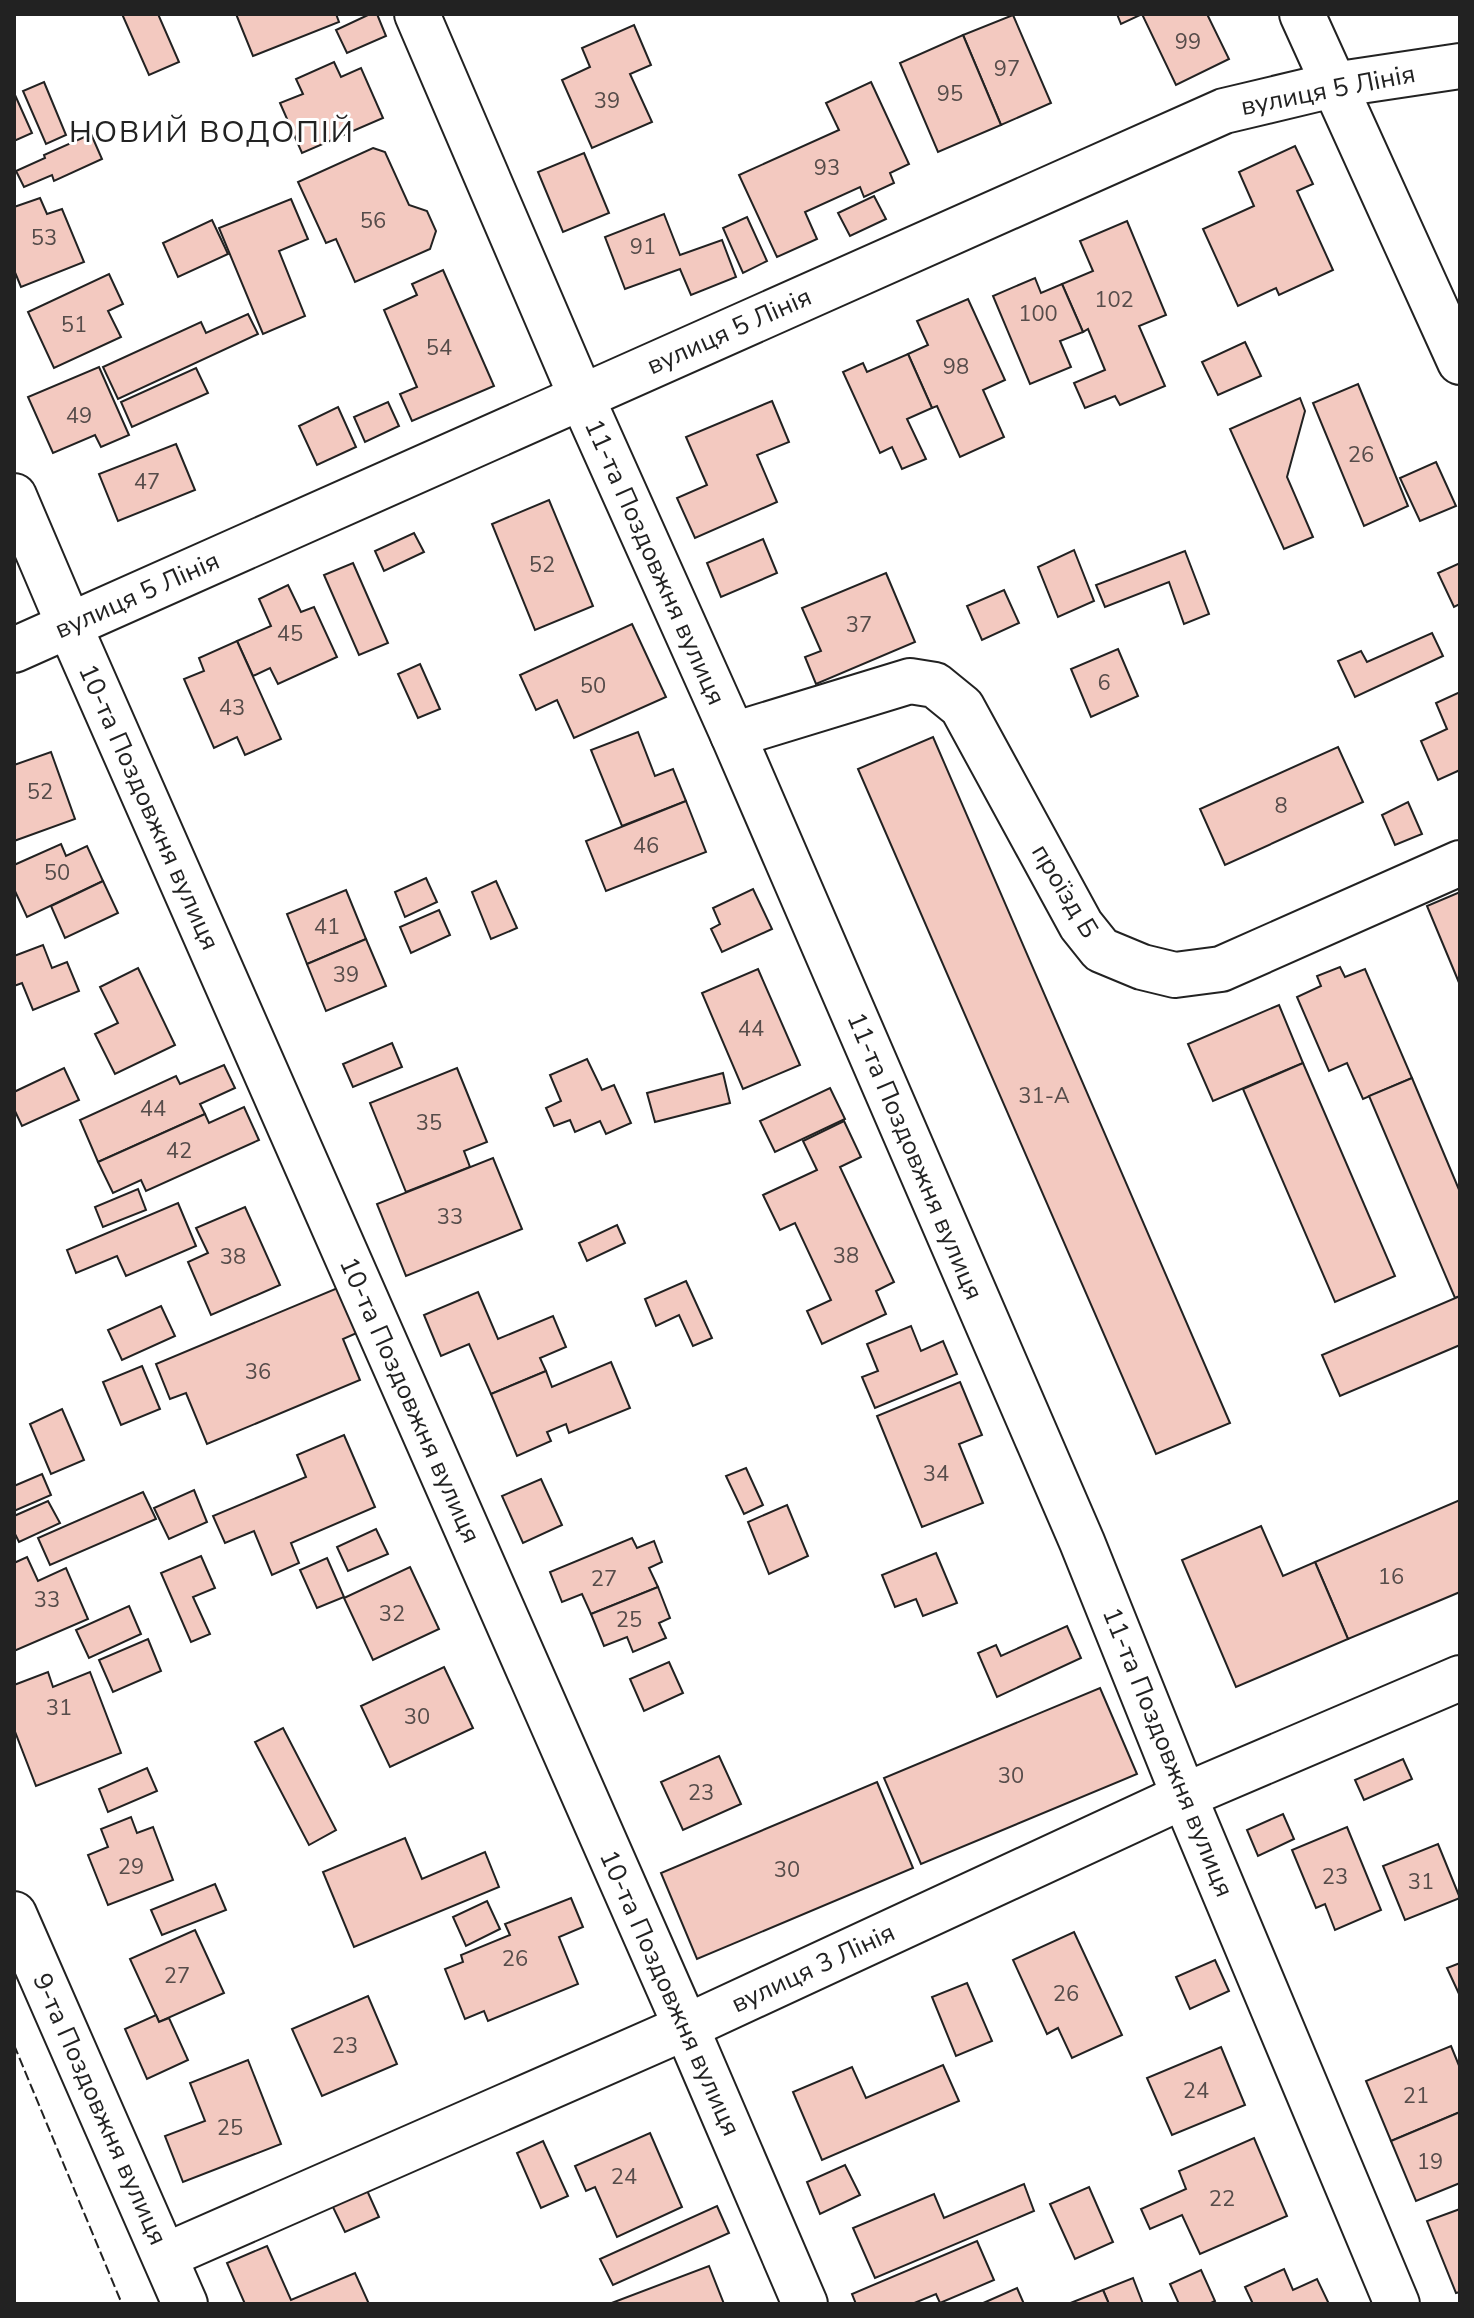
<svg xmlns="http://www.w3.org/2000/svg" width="1474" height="2318" font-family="'Nunito Sans',sans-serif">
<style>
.building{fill:#f3c9c0;stroke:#222;stroke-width:2}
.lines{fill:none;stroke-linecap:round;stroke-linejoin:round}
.minor-casing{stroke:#222;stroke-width:48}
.minor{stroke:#fff;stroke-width:44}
.fence{stroke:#222;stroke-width:2;stroke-dasharray:10 4;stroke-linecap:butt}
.labels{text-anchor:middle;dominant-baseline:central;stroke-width:6;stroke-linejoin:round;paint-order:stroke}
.number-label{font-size:22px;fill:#564c4a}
.street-label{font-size:26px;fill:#222;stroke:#fff}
.quarter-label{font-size:30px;letter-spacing:2px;fill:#222;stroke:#fff}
</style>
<rect width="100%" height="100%" fill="#fff"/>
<g class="building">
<polygon points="122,14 158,14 179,62 149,75"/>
<polygon points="236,14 336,14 339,22 253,56"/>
<polygon points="370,14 377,14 386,36 347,53 336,30"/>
<polygon points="1117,14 1207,14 1229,59 1176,85 1142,14 1121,24"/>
<polygon points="1013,15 1051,103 1001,125 963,35"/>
<polygon points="634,25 651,65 630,74 652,122 592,148 562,80 590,67 582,48"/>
<polygon points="963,35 1001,125 938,152 900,63"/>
<polygon points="334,62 341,77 361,68 383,118 302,153 280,103 303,94 296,79"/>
<polygon points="44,82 66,135 46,144 23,91"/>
<polygon points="871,82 909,164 890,173 894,183 864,197 860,187 805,212 817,239 777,257 739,175 839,130 826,103"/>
<polygon points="15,95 32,133 14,141 14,96"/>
<polygon points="91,134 102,159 54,181 52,175 24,187 16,171 45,158 44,155"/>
<polygon points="1295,146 1313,184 1297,191 1333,270 1279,295 1276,288 1238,306 1203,229 1254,206 1239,172"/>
<polygon points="373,148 385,152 409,205 427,211 436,231 430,249 355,282 336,239 326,243 298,182"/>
<polygon points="584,153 609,213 563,232 538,172"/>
<polygon points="874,196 886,219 850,236 838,213"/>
<polygon points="40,198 47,214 62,209 84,262 21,287 14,270 14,207"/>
<polygon points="291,199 308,239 279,251 305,316 263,334 219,228"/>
<polygon points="664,214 680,255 722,240 736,277 691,295 680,269 625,289 605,237"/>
<polygon points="747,217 767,261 743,273 723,228"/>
<polygon points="212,220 228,254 178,277 163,243"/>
<polygon points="1127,221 1166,315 1139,326 1165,386 1120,405 1115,396 1085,408 1074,383 1105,370 1088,329 1083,332 1062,284 1093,271 1080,241"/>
<polygon points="443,270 494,386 412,421 400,394 417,387 384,310 417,295 412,284"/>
<polygon points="109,274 123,304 108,311 121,337 54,368 28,312"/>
<polygon points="1035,278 1041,293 1062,284 1083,332 1060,341 1071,367 1030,384 993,296"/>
<polygon points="968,299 1005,380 983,390 1004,437 960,457 937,406 932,408 908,354 928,345 917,321"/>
<polygon points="248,314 258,334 118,399 103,367 201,322 206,333"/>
<polygon points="1245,342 1261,376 1218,395 1202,362"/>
<polygon points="908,354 932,408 907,419 926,459 902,469 892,447 880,453 843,372 863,363 867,372"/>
<polygon points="99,367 129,435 101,447 95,435 53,453 28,397"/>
<polygon points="196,368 208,393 132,427 121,402"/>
<polygon points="1358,384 1408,506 1364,526 1313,403"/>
<polygon points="1300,398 1305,411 1287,477 1313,537 1284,549 1230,429"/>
<polygon points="772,401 789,442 757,455 777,502 695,538 677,498 707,485 686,437"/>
<polygon points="388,402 399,426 365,442 354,417"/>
<polygon points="338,407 356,447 317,465 299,426"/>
<polygon points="176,444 195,490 118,521 99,474"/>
<polygon points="1436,462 1456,506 1420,521 1400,478"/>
<polygon points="549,500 593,606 535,630 492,524"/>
<polygon points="414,533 424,552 384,571 375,551"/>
<polygon points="763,539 777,573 721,597 707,563"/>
<polygon points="1074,550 1094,601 1058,617 1038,567"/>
<polygon points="1185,551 1209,614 1184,624 1169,582 1105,607 1096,585"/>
<polygon points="353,563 388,643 359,655 324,575"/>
<polygon points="1460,563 1460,604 1454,607 1438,573"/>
<polygon points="886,573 915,642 816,684 805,657 821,651 802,608"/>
<polygon points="288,585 301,612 314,607 337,657 278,684 270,668 253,676 237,641 271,626 259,599"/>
<polygon points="1004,590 1019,623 982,640 967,606"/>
<polygon points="632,624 666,697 574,738 557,700 536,710 520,675"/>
<polygon points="1432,633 1443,656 1355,697 1338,661 1361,651 1367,662"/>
<polygon points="237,641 281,739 245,755 237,737 214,748 184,679 204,671 199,658"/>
<polygon points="1118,649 1138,696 1091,717 1071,669"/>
<polygon points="420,664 440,709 418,718 398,674"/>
<polygon points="1460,692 1460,770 1438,780 1421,741 1447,729 1436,703"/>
<polygon points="638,732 655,776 673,769 686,801 622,826 591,750"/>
<polygon points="933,737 1230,1423 1156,1454 858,769"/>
<polygon points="1338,747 1363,802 1225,865 1200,809"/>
<polygon points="51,752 75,819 14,841 14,765"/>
<polygon points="686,801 706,852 606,891 586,841"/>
<polygon points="1408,802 1422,834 1395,845 1382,815"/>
<polygon points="61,844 66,856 87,846 103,881 27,917 14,889 14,865"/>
<polygon points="426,878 437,902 405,917 395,892"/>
<polygon points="103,881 118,913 65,938 51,906"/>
<polygon points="496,881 517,928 491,939 472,892"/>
<polygon points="753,889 772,929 722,952 711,929 720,924 713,908"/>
<polygon points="346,890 366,939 307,964 287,914"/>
<polygon points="1460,892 1460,985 1427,906"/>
<polygon points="439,910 450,935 411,953 400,927"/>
<polygon points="366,939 386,986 326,1011 307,964"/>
<polygon points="43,945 52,968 67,962 79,991 33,1010 22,983 14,986 14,956"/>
<polygon points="1340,967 1345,977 1365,969 1412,1078 1363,1099 1347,1063 1329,1071 1297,997 1321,986 1317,976"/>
<polygon points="138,968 175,1045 115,1074 95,1034 118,1023 100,987"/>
<polygon points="758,969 800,1065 743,1089 702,993"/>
<polygon points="1279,1005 1303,1063 1213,1101 1188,1044"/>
<polygon points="392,1043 402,1067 353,1087 343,1064"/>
<polygon points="587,1059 602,1090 614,1085 631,1123 606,1134 600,1121 575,1132 570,1120 554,1126 546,1108 561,1101 550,1075"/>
<polygon points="1303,1063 1395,1276 1335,1302 1243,1089"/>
<polygon points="224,1065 235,1088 200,1104 205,1114 98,1162 80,1120 176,1076 180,1084"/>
<polygon points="64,1068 79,1100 22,1126 14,1109 14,1092"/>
<polygon points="457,1068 487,1142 464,1151 470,1167 406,1192 370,1103"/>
<polygon points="723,1073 730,1103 655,1122 647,1093"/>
<polygon points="1412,1078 1460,1192 1460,1296 1455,1298 1369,1096"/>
<polygon points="830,1088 845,1119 775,1152 760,1121"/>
<polygon points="244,1107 259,1140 146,1191 141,1180 113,1193 98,1162 205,1114 209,1123"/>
<polygon points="844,1121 861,1157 840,1167 894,1282 876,1291 886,1314 822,1344 807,1311 831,1300 795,1223 780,1230 763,1195 817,1170 803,1141"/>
<polygon points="493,1158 522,1229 406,1276 377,1204"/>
<polygon points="138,1189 146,1210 103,1227 95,1207"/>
<polygon points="178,1203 196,1246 126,1276 117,1256 76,1273 67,1250"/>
<polygon points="245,1207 280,1285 211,1315 188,1262 208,1253 196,1228"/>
<polygon points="617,1225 625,1243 587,1261 579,1243"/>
<polygon points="686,1281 712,1338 693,1346 679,1315 656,1326 645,1299"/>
<polygon points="340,1287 359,1332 343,1339 360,1380 207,1444 186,1393 170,1399 156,1364"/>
<polygon points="478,1292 498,1339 553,1316 566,1347 540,1358 546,1371 491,1394 469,1344 441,1356 424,1315"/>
<polygon points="1460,1296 1460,1345 1340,1396 1322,1355"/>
<polygon points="161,1306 175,1336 122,1360 108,1330"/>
<polygon points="911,1326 921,1351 943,1341 957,1374 875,1408 862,1377 878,1371 867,1344"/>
<polygon points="611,1362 630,1408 569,1433 566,1424 547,1432 551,1441 517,1456 491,1394 546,1371 552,1387"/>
<polygon points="142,1366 160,1409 121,1425 103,1382"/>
<polygon points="960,1382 982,1435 959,1444 983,1503 922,1527 877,1416"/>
<polygon points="62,1409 84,1460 51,1474 30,1424"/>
<polygon points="344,1435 375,1507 291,1543 299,1563 272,1575 254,1531 225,1543 213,1516 306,1477 297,1455"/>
<polygon points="746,1468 763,1505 744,1514 726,1476"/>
<polygon points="42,1474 51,1495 14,1511 14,1486"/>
<polygon points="541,1479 562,1525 523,1543 502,1496"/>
<polygon points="194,1490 207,1522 169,1539 154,1508"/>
<polygon points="143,1492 156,1519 50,1565 38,1538"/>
<polygon points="1460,1500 1460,1592 1348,1639 1315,1562"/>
<polygon points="48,1501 60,1523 19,1542 14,1532 14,1516"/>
<polygon points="787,1505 808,1556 769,1574 748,1522"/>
<polygon points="1261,1526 1283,1576 1315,1562 1348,1639 1236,1687 1182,1560"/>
<polygon points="376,1529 388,1554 348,1571 337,1547"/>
<polygon points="632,1538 637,1548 654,1541 662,1562 649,1568 658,1587 591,1614 582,1594 562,1602 550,1572"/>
<polygon points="936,1553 957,1603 923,1616 916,1599 895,1607 882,1575"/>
<polygon points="201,1556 215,1588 193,1597 210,1634 191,1642 161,1573"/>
<polygon points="27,1557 38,1581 66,1568 88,1619 14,1651 14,1563"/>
<polygon points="327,1558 344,1597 317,1608 300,1570"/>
<polygon points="410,1567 439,1629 373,1660 344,1598"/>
<polygon points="658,1587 670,1618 659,1623 666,1638 633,1652 627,1637 604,1646 591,1614"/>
<polygon points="129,1606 141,1634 89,1658 76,1630"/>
<polygon points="1067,1626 1081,1658 997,1697 978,1653 996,1645 1001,1656"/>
<polygon points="148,1639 161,1671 113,1692 99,1660"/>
<polygon points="669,1662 683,1693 644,1711 630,1679"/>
<polygon points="444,1667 473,1728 390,1767 361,1706"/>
<polygon points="48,1672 53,1687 90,1672 121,1753 36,1786 14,1729 14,1685"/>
<polygon points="1100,1688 1137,1774 921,1864 884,1778"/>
<polygon points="283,1728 336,1830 309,1845 255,1742"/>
<polygon points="719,1756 741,1804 683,1830 661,1782"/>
<polygon points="1403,1759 1412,1779 1364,1800 1355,1780"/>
<polygon points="147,1768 157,1791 108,1812 99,1789"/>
<polygon points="877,1782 913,1868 697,1959 661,1873"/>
<polygon points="1283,1814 1294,1839 1258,1856 1247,1830"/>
<polygon points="131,1817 137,1833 153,1827 173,1880 108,1905 88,1855 108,1847 101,1829"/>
<polygon points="1347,1827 1381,1910 1335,1930 1325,1904 1316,1908 1292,1850"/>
<polygon points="405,1838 422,1879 485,1852 499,1887 354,1947 323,1872"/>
<polygon points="1438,1844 1460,1898 1405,1920 1383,1866"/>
<polygon points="215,1884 226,1910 162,1935 151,1910"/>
<polygon points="571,1898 583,1927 559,1937 578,1984 488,2021 484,2011 465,2019 445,1969 463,1962 461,1955 510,1935 505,1924"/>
<polygon points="487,1901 500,1929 466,1946 453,1917"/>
<polygon points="195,1930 224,1993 159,2022 130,1959"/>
<polygon points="1074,1932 1122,2035 1072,2058 1058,2028 1047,2034 1013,1960"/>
<polygon points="1215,1960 1229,1991 1190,2009 1176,1977"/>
<polygon points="1460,1963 1460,1996 1447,1968"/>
<polygon points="967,1983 992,2041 956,2056 932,1997"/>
<polygon points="368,1996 397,2064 322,2096 292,2029"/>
<polygon points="156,2015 159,2022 169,2018 188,2060 147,2079 125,2029"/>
<polygon points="1451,2046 1460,2068 1460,2112 1391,2141 1366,2081"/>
<polygon points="1221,2047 1245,2105 1172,2135 1147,2078"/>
<polygon points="248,2060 281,2144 183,2182 165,2136 205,2121 190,2083"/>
<polygon points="943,2065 959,2101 822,2160 793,2092 852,2067 866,2098"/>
<polygon points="1460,2112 1460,2183 1416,2201 1391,2141"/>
<polygon points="650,2133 682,2207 617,2237 595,2187 586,2191 575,2166"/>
<polygon points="1254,2138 1287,2216 1200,2254 1182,2215 1150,2229 1141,2209 1186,2189 1179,2171"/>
<polygon points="543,2141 568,2196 541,2208 517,2153"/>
<polygon points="845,2165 860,2195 820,2214 807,2182"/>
<polygon points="1024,2184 1034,2211 875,2278 853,2228 934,2194 944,2218"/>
<polygon points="365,2186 379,2217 345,2232 330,2201"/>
<polygon points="1089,2187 1113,2242 1075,2259 1050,2204"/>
<polygon points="717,2206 729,2233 613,2285 600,2259"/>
<polygon points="1460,2209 1460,2292 1456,2293 1427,2221"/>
<polygon points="977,2241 994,2280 940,2303 936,2294 912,2304 856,2304 852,2294"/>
<polygon points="267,2246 291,2300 355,2273 369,2304 245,2304 227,2263"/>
<polygon points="709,2266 724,2304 609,2304"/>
<polygon points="1284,2269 1293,2290 1317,2279 1329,2304 1253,2304 1245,2287"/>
<polygon points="1201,2270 1215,2301 1209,2304 1179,2304 1170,2284"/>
<polygon points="1133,2278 1143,2304 1109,2304 1103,2290"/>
<polygon points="1017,2288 1024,2304 981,2304"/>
<polygon points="1103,2290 1109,2304 1068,2304"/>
</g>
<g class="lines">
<g class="minor-casing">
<g id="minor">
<polyline points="417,14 581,396 733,735 1082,1542 1184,1796 1397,2304"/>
<polyline points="1302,14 1460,362"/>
<polyline points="14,496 69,625 686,2027 805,2304"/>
<polyline points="14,650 1224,111 1333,85 1460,66"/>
<polyline points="733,735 910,681 935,685 962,707 1081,925 1101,950 1142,967 1175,975 1221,969 1460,863"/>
<polyline points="14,1914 185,2304"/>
<polyline points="165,2256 686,2027 1184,1796 1460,1678"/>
</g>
</g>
<use href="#minor" class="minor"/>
<polyline class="fence" points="14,2045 122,2304"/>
</g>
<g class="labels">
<g class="number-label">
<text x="1188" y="42">99</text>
<text x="1007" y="69">97</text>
<text x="950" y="94">95</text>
<text x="607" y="101">39</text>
<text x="827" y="168">93</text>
<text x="373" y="221">56</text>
<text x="44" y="238">53</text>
<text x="643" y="247">91</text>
<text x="1114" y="300">102</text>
<text x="1038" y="314">100</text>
<text x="74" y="325">51</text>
<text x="439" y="348">54</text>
<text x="956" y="367">98</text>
<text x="79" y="416">49</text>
<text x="1361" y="455">26</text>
<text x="147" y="482">47</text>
<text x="542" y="565">52</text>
<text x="859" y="625">37</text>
<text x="290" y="634">45</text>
<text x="1104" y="683">6</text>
<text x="593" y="686">50</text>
<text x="232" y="708">43</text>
<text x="40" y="792">52</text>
<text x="1281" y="806">8</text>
<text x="646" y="846">46</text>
<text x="57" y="873">50</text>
<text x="327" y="927">41</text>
<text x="346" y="975">39</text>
<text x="751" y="1029">44</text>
<text x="1044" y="1096">31-А</text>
<text x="153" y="1109">44</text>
<text x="429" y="1123">35</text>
<text x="179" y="1151">42</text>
<text x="450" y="1217">33</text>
<text x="846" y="1256">38</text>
<text x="233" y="1257">38</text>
<text x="258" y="1372">36</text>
<text x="936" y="1474">34</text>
<text x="1391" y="1577">16</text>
<text x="604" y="1579">27</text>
<text x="47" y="1600">33</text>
<text x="392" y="1614">32</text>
<text x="629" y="1620">25</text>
<text x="59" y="1708">31</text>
<text x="417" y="1717">30</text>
<text x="1011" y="1776">30</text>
<text x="701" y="1793">23</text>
<text x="131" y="1867">29</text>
<text x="787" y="1870">30</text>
<text x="1335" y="1877">23</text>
<text x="1421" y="1882">31</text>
<text x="515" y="1959">26</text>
<text x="177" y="1976">27</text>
<text x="1066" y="1994">26</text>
<text x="345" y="2046">23</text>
<text x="1196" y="2091">24</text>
<text x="1416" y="2096">21</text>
<text x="230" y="2128">25</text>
<text x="1430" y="2162">19</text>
<text x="624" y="2177">24</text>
<text x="1222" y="2199">22</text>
</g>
<g class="street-label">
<text transform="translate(1328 90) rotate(-11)">вулиця 5 Лінія</text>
<text transform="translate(729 331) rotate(-24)">вулиця 5 Лінія</text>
<text transform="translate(655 562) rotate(66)">11-та Поздовжня вулиця</text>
<text transform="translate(137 595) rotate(-24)">вулиця 5 Лінія</text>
<text transform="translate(149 807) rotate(66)">10-та Поздовжня вулиця</text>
<text transform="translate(1065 891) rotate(59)">проїзд Б</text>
<text transform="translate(915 1156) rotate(67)">11-та Поздовжня вулиця</text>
<text transform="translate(410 1400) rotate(66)">10-та Поздовжня вулиця</text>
<text transform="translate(1168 1752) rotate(68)">11-та Поздовжня вулиця</text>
<text transform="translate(813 1968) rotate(-25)">вулиця 3 Лінія</text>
<text transform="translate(670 1993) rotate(66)">10-та Поздовжня вулиця</text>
<text transform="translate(100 2109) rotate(66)">9-та Поздовжня вулиця</text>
</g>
<g class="quarter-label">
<text x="212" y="132">НОВИЙ ВОДОПІЙ</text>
</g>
</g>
<rect width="1474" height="2318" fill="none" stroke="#222222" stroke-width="32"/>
</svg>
